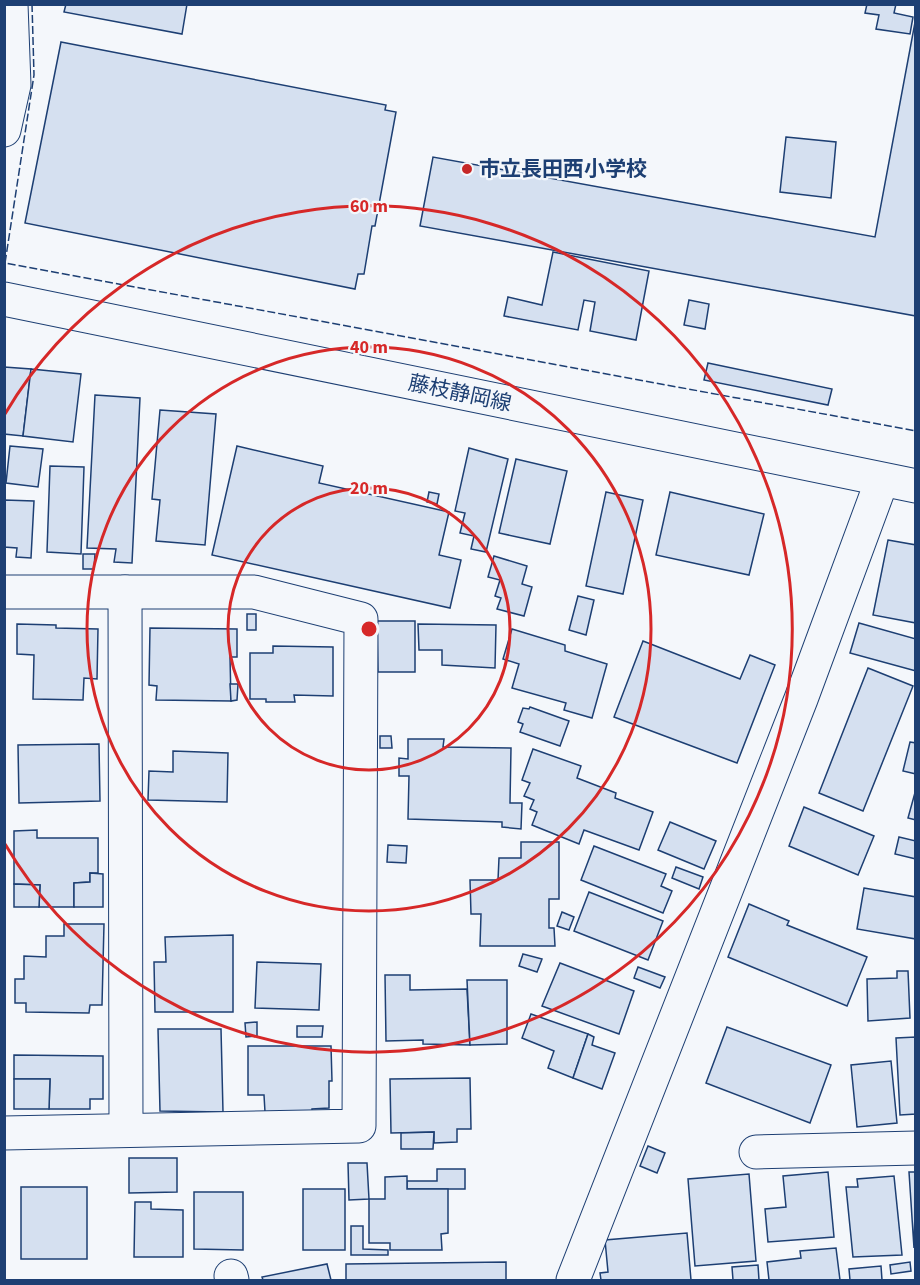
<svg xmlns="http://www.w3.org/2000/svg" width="920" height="1285" font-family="'Source Sans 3','Noto Sans JP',sans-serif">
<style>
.building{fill:#d5e0f0;stroke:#1d3f73;stroke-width:1.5}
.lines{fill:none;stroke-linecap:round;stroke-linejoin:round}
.minor-casing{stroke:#1d3f73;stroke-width:35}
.major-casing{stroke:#1d3f73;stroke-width:35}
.minor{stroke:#f4f7fb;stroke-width:33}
.major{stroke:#f4f7fb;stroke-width:33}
.fence{stroke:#1d3f73;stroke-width:1.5;stroke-dasharray:8 3;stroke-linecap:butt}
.ring{fill:none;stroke:#d62828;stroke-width:3}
.poi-dot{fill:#c62828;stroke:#f4f7fb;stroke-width:2}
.labels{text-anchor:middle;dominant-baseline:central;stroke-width:4.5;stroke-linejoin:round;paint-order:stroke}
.poi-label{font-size:21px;font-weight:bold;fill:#1d3f73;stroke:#f4f7fb;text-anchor:start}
.street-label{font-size:21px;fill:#1d3f73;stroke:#f4f7fb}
.centre{fill:#d62828;stroke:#f4f7fb;stroke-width:3}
.ring-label{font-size:18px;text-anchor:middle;font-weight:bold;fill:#d62828;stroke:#f4f7fb;stroke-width:4.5;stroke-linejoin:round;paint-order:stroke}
</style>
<rect width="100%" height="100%" fill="#f4f7fb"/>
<g class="building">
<polygon points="66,4 187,4 182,34 64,12"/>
<polygon points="867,4 896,4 894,13 913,17 910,34 876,29 879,15 865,13"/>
<polygon points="916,17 916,316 420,226 433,157 875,237"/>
<polygon points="61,42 386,105 385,110 396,112 375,226 372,226 364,274 358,274 355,289 25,223"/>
<polygon points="786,137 836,142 831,198 780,192"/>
<polygon points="553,252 649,271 636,340 590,331 595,302 584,300 578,330 504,316 508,297 542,305"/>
<polygon points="689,300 709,304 705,329 684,325"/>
<polygon points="708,363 832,389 828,405 704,380"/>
<polygon points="4,367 31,369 23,436 4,434"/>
<polygon points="31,369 81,374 73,442 23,436"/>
<polygon points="95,395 140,398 132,563 114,562 116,549 87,548"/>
<polygon points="160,410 216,414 205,545 156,541 160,500 152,499"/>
<polygon points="10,446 43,449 38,487 6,483"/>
<polygon points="237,446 323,466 319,483 449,512 439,555 461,560 450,608 212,555"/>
<polygon points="469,448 508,459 486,552 471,549 474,536 460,533 465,513 455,511"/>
<polygon points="516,459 567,471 550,544 499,533"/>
<polygon points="50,466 84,467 81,554 47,552"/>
<polygon points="429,492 439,494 437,504 427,502"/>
<polygon points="606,492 643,500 623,594 586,586"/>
<polygon points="670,492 764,514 749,575 656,555"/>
<polygon points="4,500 34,501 31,558 16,557 17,548 4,547"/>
<polygon points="888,540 916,545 916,623 873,615"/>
<polygon points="83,554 95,554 94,569 83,569"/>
<polygon points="494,556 527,566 522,584 532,587 524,616 497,609 501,598 495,596 500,580 488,577"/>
<polygon points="578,596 594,600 586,635 569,630"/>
<rect x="247" y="614" width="9" height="16"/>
<polygon points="377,621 415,621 415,672 378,672"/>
<polygon points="859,623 916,639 916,671 850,653"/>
<polygon points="17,624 56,625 56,628 98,629 97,679 84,678 83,700 33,699 34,655 17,654"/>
<polygon points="418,624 496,625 495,668 442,665 442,650 419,650"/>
<polygon points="150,628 237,629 237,657 230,657 231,701 156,700 157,686 149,685"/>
<polygon points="512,629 565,645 565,651 607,664 592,718 564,710 566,703 512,688 519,664 503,659"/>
<polygon points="643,641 740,679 750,655 775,665 737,763 614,717"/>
<polygon points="273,646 333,647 333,696 294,695 295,702 266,702 266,699 250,699 250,653 273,653"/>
<polygon points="868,668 913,686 863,811 819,793"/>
<polygon points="230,684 238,684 237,700 231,701"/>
<polygon points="530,707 569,721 560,746 520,732 523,724 518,722 523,708 529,709"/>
<polygon points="380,736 391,736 392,748 380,748"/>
<polygon points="408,739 444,739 443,747 511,748 510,803 522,803 521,829 502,827 502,822 408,819 409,776 399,776 399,758 408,759"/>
<polygon points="910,742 916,743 916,774 903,771"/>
<polygon points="99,744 100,801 19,803 18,745"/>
<polygon points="533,749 581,766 577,778 616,793 615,798 653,812 639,850 584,830 579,844 532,825 537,812 530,809 534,800 524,796 530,783 522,780"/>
<polygon points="173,751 228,753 227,802 148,800 149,771 173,772"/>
<polygon points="916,789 916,820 908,818"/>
<polygon points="804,807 874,836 858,875 789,846"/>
<polygon points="670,822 716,841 704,869 658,850"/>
<polygon points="37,830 37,838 98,838 98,873 90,873 90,882 74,883 74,907 39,907 40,885 14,884 14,831"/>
<polygon points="899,837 916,841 916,859 895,854"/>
<polygon points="521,842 559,842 559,899 549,899 549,928 554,928 555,946 480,946 481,914 471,914 470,880 498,880 499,858 521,858"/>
<polygon points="388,845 407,846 406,863 387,862"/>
<polygon points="594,846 666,874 661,886 672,891 663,913 581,880"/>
<polygon points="676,867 703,877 699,889 672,878"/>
<polygon points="90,873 103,874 103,907 74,907 74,883 90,882"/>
<polygon points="14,884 40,885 39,907 14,907"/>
<polygon points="864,888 916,897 916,939 857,929"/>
<polygon points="589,892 663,921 648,960 574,931"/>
<polygon points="749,904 789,921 787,925 867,957 847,1006 728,957"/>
<polygon points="562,912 574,917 569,930 557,926"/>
<polygon points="64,924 104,924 102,1005 90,1005 89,1013 26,1012 26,1003 15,1003 15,979 24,979 24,956 46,957 46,936 64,936"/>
<polygon points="233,935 233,1012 155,1012 154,962 166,962 165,937"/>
<polygon points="523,954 542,959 537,972 519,966"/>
<polygon points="257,962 321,964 319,1010 255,1008"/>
<polygon points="560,963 634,991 619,1034 542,1006"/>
<polygon points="638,967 665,977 660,988 634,978"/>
<polygon points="897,971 908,971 910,1018 868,1021 867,979 897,978"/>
<polygon points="385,975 410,975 410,990 467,989 470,1045 423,1044 423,1040 386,1041"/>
<polygon points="467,980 507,980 507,1044 470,1045"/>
<polygon points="531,1014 588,1034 573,1078 548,1068 554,1051 522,1038"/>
<polygon points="257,1022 257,1036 246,1037 245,1023"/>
<polygon points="297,1026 323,1026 322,1037 297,1037"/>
<polygon points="727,1027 831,1065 810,1123 706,1083"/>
<polygon points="158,1029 221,1029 223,1112 160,1111"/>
<polygon points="588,1034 594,1037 592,1045 615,1053 602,1089 573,1078"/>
<polygon points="916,1037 916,1114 900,1115 896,1038"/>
<polygon points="248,1046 331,1046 332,1081 329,1081 329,1108 312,1109 312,1111 265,1112 264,1095 248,1095"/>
<polygon points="14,1055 103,1056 103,1099 90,1099 90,1109 49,1109 50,1079 14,1079"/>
<polygon points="891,1061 897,1123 857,1127 851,1065"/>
<polygon points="470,1078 471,1129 457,1129 457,1142 434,1143 434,1132 391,1133 390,1079"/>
<polygon points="14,1079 50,1079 49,1109 14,1109"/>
<polygon points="434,1132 433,1149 401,1149 401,1133"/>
<polygon points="648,1146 665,1153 657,1173 640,1166"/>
<polygon points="129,1158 177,1158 177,1192 129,1193"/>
<polygon points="348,1163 367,1163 369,1199 349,1200"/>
<polygon points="437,1169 465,1169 465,1189 407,1189 407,1181 437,1181"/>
<polygon points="828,1172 834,1237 768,1242 765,1209 786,1207 783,1176"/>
<polygon points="909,1172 916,1172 914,1248"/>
<polygon points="749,1174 756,1261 695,1266 688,1179"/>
<polygon points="407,1176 407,1189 448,1189 448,1233 441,1234 442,1250 390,1250 390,1243 369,1243 369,1199 385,1199 385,1177"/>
<polygon points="894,1176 902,1255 853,1257 846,1187 858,1187 857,1179"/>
<rect x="21" y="1187" width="66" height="72"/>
<rect x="303" y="1189" width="42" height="61"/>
<polygon points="194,1192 243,1192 243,1250 194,1249"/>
<polygon points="135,1202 151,1202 151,1209 183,1210 183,1257 134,1257"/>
<polygon points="351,1226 363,1226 363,1249 388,1250 388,1255 351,1255"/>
<polygon points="687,1233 691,1280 601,1280 600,1273 608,1272 605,1240"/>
<polygon points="836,1248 840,1280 769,1280 767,1262 801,1258 800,1251"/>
<polygon points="506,1262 506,1280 346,1280 346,1264"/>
<polygon points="910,1262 911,1271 891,1274 890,1265"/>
<polygon points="327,1264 331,1280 263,1280 262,1277"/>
<polygon points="758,1265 759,1280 733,1280 732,1267"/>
<polygon points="881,1266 882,1280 850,1280 849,1269"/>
</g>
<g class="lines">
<g class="minor-casing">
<g id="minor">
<polyline points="4,130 14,85 11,4"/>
<polyline points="4,592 254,592 361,619 359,1126 4,1133"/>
<polyline points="125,592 126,1129"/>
<polyline points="756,1152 916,1148"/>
<polyline points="231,1276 232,1280"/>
<polyline points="573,1280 801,699 882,480"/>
</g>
</g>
<g class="major-casing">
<polyline id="major" points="4,299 916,486"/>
</g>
<use href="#minor" class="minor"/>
<use href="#major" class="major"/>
<polyline class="fence" points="32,4 34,75 5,263 916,431"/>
</g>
<g class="ring">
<circle cx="369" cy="629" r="141"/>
<circle cx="369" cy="629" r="282"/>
<path d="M5 414A423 423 0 1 1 5 844"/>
</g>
<circle class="poi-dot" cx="467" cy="169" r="6"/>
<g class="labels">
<g class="poi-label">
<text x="479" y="169">市立長田西小学校</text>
</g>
<g class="street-label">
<text transform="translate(460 393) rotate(12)">藤枝静岡線</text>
</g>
</g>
<circle cx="369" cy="629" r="9" class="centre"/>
<g class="ring-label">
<text x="369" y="212">60 m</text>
<text x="369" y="353">40 m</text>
<text x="369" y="494">20 m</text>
</g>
<rect width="920" height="1285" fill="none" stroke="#1d3f73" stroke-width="12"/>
</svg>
